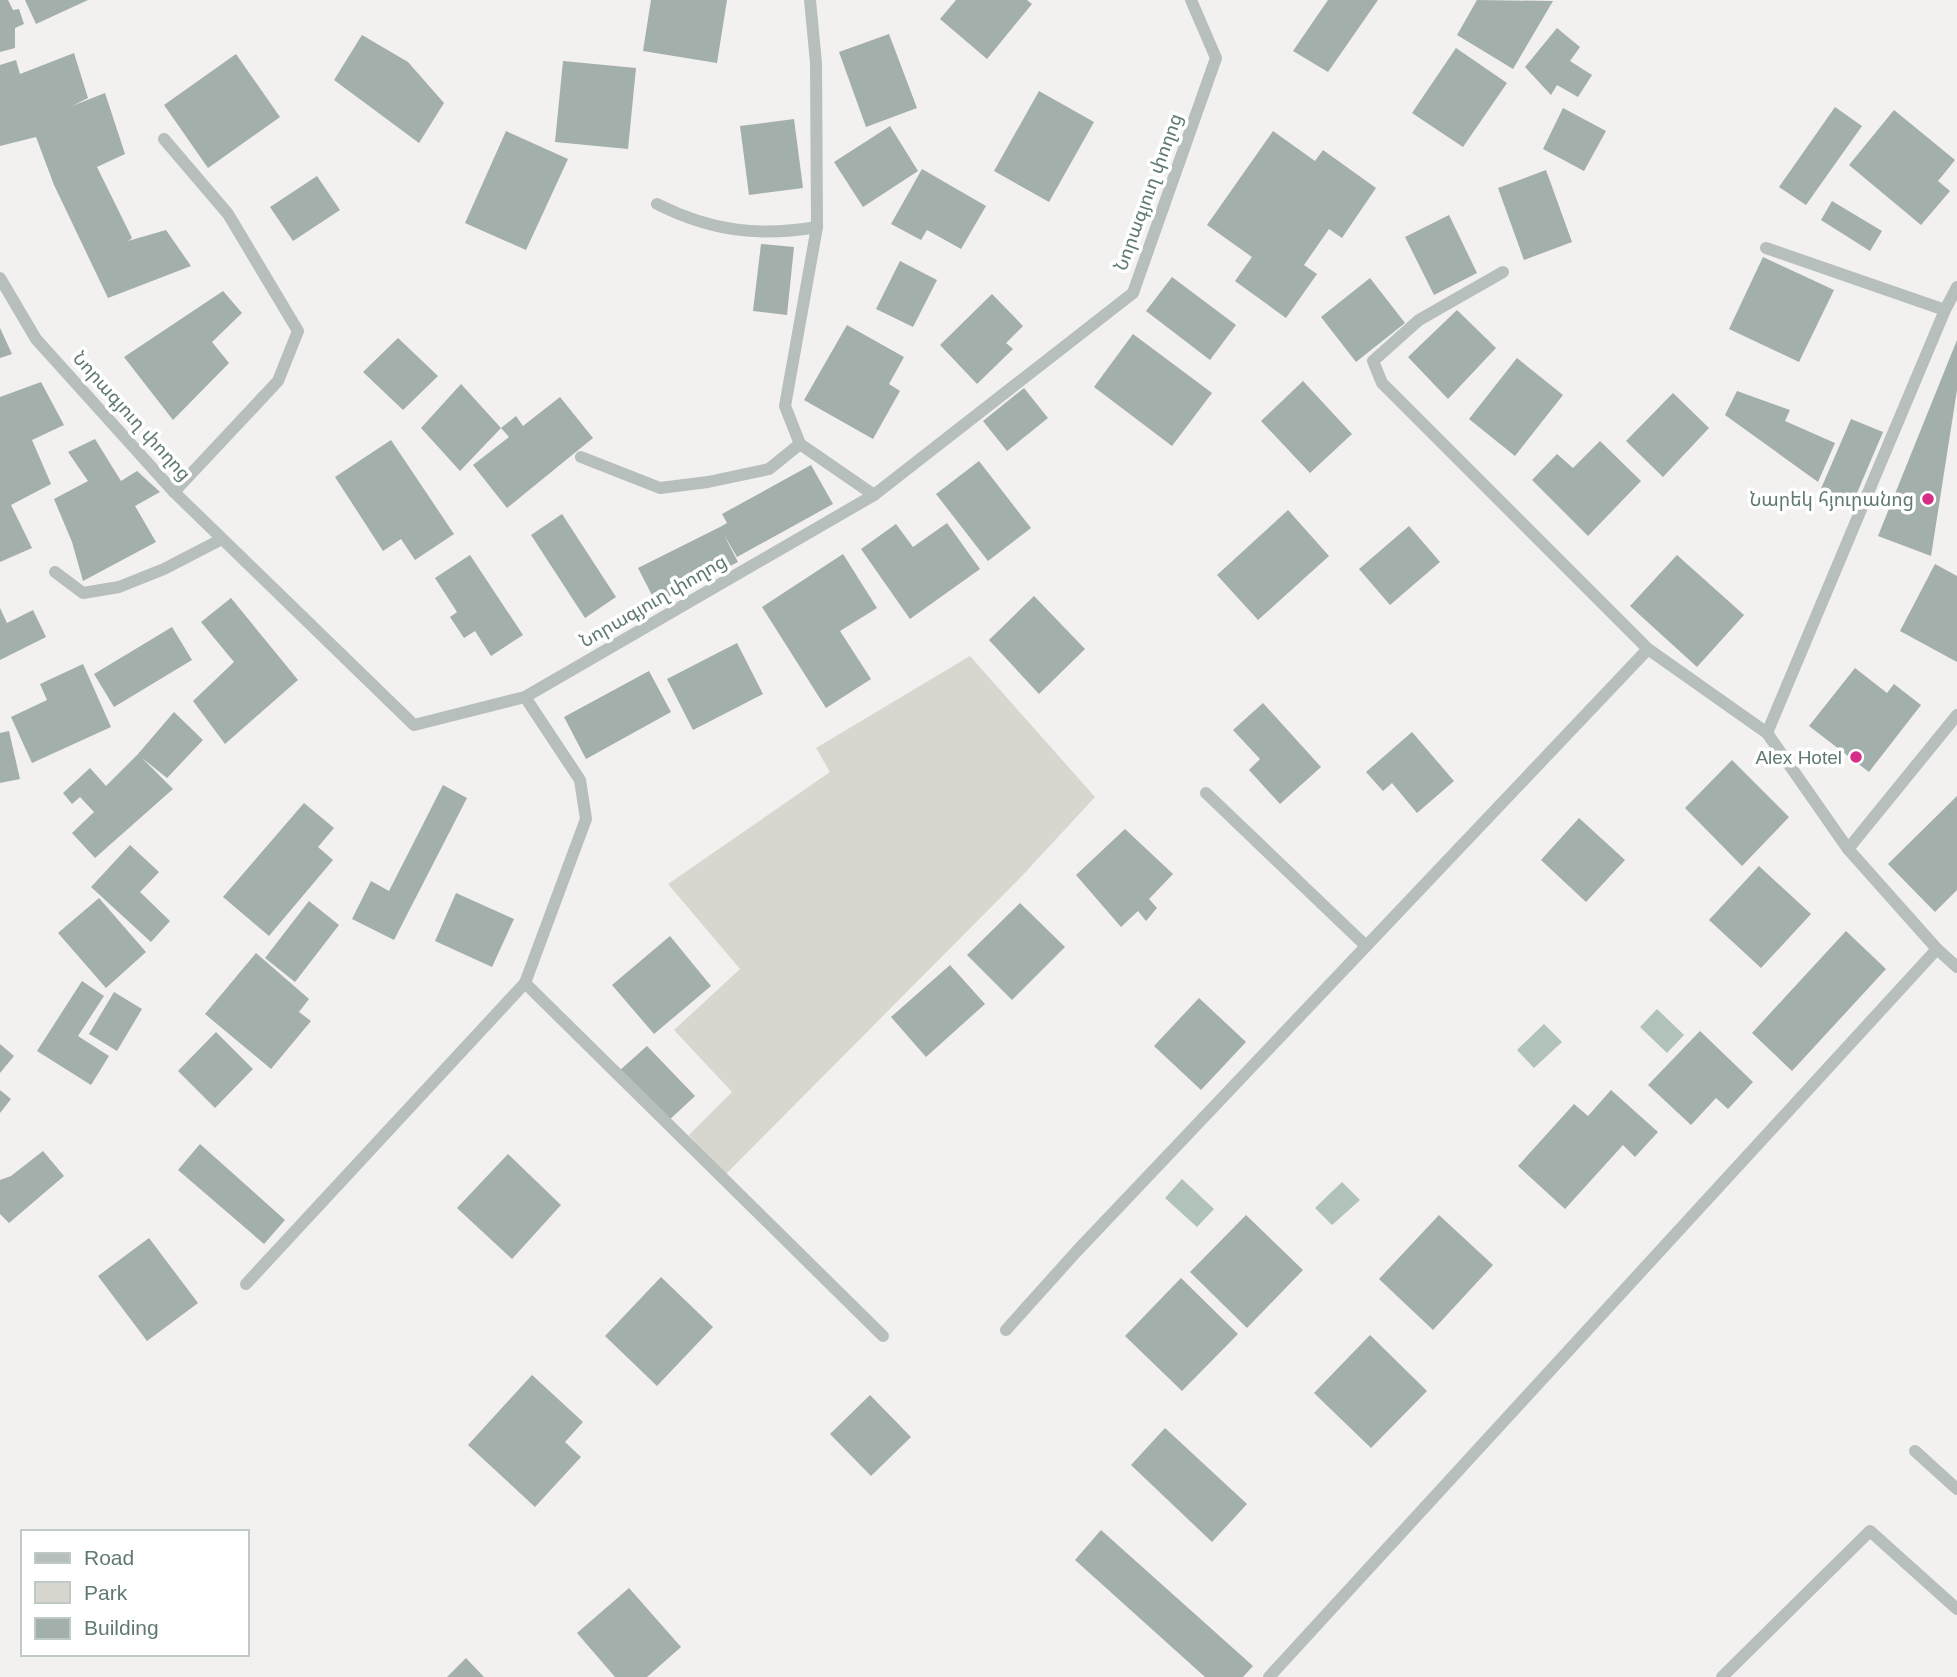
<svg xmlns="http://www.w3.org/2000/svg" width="1957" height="1677" font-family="Helvetica,'Noto Sans Armenian',sans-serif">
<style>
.green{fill:#d8d7cf}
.water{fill:#b0c2b9}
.building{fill:#a2afaa}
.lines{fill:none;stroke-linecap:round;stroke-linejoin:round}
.minor{stroke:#b7bfbd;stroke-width:12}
.poi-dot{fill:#d62d86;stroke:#fff;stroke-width:2.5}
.labels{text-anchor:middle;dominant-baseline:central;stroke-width:7;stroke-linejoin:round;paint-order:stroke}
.street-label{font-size:19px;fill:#607a71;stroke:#fff}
.poi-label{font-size:19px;fill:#607a71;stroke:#fff;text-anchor:end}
</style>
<rect width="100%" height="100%" fill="#f3f0f0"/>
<polygon class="green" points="970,656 1095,797 1021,877 724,1176 689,1135 732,1092 674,1030 740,969 668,884 830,772 816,748"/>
<g class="water">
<polygon points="1657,1009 1684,1035 1667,1053 1640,1027"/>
<polygon points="1544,1024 1562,1042 1534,1068 1517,1050"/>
<polygon points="1182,1179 1214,1209 1197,1227 1165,1198"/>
<polygon points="1342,1182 1360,1200 1332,1225 1315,1208"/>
</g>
<g class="building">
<polygon points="0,0 8,0 13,10 19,9 24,24 15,28 15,48 0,52"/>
<polygon points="25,0 88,0 36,24"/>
<polygon points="651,0 727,0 717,63 643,51"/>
<polygon points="956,0 1027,0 1032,4 987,59 940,19"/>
<polygon points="1328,0 1378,0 1328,72 1293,51"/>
<polygon points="1477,0 1553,1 1513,69 1457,35"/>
<polygon points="1557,28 1580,47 1570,61 1592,75 1578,97 1557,85 1551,95 1525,67"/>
<polygon points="889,34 917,108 866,127 839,52"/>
<polygon points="362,35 408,62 444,103 419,143 334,80"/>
<polygon points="1456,48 1507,83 1463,147 1412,113"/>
<polygon points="74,53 88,98 72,106 105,93 125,154 97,167 132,238 128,241 166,230 191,266 108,298 54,185 36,137 0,146 0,65 16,60 20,74"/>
<polygon points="236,54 280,117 208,168 164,105"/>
<polygon points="563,61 636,68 628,149 555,142"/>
<polygon points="1039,91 1094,122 1049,202 994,171"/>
<polygon points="1835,107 1862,126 1806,205 1779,187"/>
<polygon points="1563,108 1606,131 1584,171 1543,149"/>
<polygon points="1894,110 1955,160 1938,181 1950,191 1921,225 1849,165"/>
<polygon points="794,119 803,188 749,195 740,126"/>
<polygon points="890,126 918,171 863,207 834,162"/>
<polygon points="506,131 568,159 526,250 465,223"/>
<polygon points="1273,131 1315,161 1323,150 1376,188 1342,238 1329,229 1304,265 1317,274 1286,318 1235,281 1252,257 1207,225"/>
<polygon points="922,169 986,206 961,249 927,230 921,240 891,224"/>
<polygon points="1546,170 1572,242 1524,260 1498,188"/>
<polygon points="317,176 340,210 293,241 270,207"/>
<polygon points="1832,201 1882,231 1870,251 1821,220"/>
<polygon points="1449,215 1477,273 1434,295 1405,237"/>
<polygon points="761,244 794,247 787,315 753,311"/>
<polygon points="1763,257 1834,290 1799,362 1729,329"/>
<polygon points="900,261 937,280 913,327 876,309"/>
<polygon points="1172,277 1236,325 1210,360 1146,311"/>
<polygon points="1370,278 1405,323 1356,362 1321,317"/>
<polygon points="223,291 242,313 212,342 229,363 173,420 124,357"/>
<polygon points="992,294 1023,326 1006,343 1013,349 977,384 940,345"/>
<polygon points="1457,310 1496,348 1448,399 1408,357"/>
<polygon points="847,325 904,357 889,384 900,391 873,439 804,400"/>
<polygon points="0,328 12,354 0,358"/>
<polygon points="1133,334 1212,393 1172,446 1094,387"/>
<polygon points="398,338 438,376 403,410 363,372"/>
<polygon points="1957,340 1957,390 1931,556 1878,536"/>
<polygon points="1517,358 1563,395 1515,456 1469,419"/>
<polygon points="1303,381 1352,434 1310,473 1261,421"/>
<polygon points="41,382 64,425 32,440 51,484 11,505 32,548 0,562 0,397"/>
<polygon points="461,384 501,428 516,416 523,426 560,397 593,438 507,508 473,465 509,437 501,428 460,471 421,428"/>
<polygon points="1024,388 1048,418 1007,451 983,421"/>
<polygon points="1737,391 1790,410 1785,421 1835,443 1818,482 1725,415"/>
<polygon points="1673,393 1709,428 1663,477 1626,441"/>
<polygon points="1851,419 1883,432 1851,507 1820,491"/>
<polygon points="95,439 121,481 137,471 160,492 135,506 156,542 83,581 72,542 54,499 88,481 68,452"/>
<polygon points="391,440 454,534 415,560 401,539 383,551 335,477"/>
<polygon points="1600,441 1641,481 1588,536 1532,480 1557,454 1573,468"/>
<polygon points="979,461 1031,528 988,561 936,494"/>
<polygon points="811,465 833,504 737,557 723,533 738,562 656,603 638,568 720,527 727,523 722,514"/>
<polygon points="1288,510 1329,556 1258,620 1217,575"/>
<polygon points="562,514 616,597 585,618 531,535"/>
<polygon points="947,523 980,569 910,619 861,549 896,524 913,547"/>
<polygon points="1409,526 1440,562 1390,605 1359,569"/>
<polygon points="843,554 877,608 840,631 871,679 826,708 762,607"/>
<polygon points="470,555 523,635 491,656 475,631 464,638 450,617 457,612 435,578"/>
<polygon points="1677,555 1744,615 1697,667 1630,606"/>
<polygon points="1935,564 1957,576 1957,662 1900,631"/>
<polygon points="1034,596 1085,649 1039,694 989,640"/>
<polygon points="231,598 298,680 225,744 193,701 234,662 201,622"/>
<polygon points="0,608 7,623 33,610 46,637 0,660"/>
<polygon points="172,627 192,660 114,707 94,674"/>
<polygon points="737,643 763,694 693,730 667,679"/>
<polygon points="83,664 111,727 32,763 11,717 47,700 40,684"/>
<polygon points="1855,668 1887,693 1894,684 1921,705 1869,772 1809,726"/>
<polygon points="649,671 671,712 586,759 564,717"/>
<polygon points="1263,703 1321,767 1280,804 1249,770 1260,759 1233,730"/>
<polygon points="174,712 203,740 167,778 142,758 173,789 95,858 72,833 94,812 80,797 72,804 63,793 90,768 106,786 138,754"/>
<polygon points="9,731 20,779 0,783 0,733"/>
<polygon points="1412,732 1454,781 1417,813 1392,783 1383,791 1366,772"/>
<polygon points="1732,760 1789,817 1742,866 1685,808"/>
<polygon points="443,785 467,798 394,940 352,919 371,881 389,891"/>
<polygon points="1957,796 1957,890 1935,912 1888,864"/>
<polygon points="304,803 334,828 318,847 333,860 269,936 223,897"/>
<polygon points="1579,818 1625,860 1586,902 1541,860"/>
<polygon points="1125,829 1173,874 1149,899 1157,908 1146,921 1138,911 1121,927 1076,875"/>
<polygon points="130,845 159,872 140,892 170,921 151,942 91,887"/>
<polygon points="1759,866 1811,914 1761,968 1709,920"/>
<polygon points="456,893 514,919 492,967 435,941"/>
<polygon points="99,898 146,952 106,988 58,933"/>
<polygon points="309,901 339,925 295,982 265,958"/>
<polygon points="1020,903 1065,947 1012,1000 967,955"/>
<polygon points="1846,931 1886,969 1792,1071 1752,1033"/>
<polygon points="670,936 711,986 654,1034 612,985"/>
<polygon points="256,953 309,999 299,1012 311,1021 271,1069 205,1014"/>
<polygon points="950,965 985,1004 926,1057 891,1017"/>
<polygon points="82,981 104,996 78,1036 109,1056 91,1085 37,1051"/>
<polygon points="114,992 142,1009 117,1051 89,1034"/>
<polygon points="1199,998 1246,1042 1201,1090 1154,1046"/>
<polygon points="1700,1031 1753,1082 1728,1109 1716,1098 1691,1125 1648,1085"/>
<polygon points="216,1032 253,1069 215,1108 178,1071"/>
<polygon points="0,1044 14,1056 0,1073"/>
<polygon points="647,1046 695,1096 667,1122 619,1071"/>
<polygon points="0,1090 11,1099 0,1113"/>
<polygon points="1611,1090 1658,1132 1635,1157 1623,1145 1565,1209 1518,1166 1574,1104 1588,1116"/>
<polygon points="200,1144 285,1220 264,1244 178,1170"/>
<polygon points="43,1151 64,1176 9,1223 0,1214 0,1180 11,1176"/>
<polygon points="508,1154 561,1205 512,1259 457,1208"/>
<polygon points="1246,1215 1303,1270 1247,1328 1190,1272"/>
<polygon points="1439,1215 1493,1265 1433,1330 1379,1279"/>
<polygon points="149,1238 198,1303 147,1341 98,1276"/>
<polygon points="661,1277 713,1327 657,1386 605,1336"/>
<polygon points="1181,1278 1238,1334 1182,1391 1125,1336"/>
<polygon points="1370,1335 1427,1391 1371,1448 1314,1393"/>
<polygon points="532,1375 583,1422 565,1442 581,1457 535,1507 468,1445"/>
<polygon points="870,1395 911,1437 871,1476 830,1434"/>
<polygon points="1165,1428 1247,1504 1212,1542 1131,1465"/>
<polygon points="1101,1530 1253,1666 1243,1677 1205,1677 1075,1560"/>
<polygon points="629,1588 681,1647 647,1677 615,1677 577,1633"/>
<polygon points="466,1658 484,1677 447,1677"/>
</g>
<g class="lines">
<g class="minor">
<polyline points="810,0 816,63 817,227 785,406 800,444 874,495"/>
<polyline points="164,139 228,214 298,331 278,381 174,492"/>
<path d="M657 204C711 231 758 237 817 227"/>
<polyline points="1766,248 1945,310"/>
<polyline points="1503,272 1419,320 1373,361 1382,383 1648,649 1767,733 1848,849 1937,949 1957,967"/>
<polyline points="0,278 36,339 174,492 414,725 525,697 874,495 1133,293 1216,58 1191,0"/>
<polyline points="581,457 660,488 708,482 769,469 800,444"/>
<polyline points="55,572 83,593 119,587 164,569 222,539"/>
<polyline points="1767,733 1945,310 1957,287"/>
<polyline points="1206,793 1366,946"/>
<polyline points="1848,849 1957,715"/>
<polyline points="525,983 883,1336"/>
<polyline points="246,1284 525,983 586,819 580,780 525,697"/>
<polyline points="1006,1330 1076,1252 1648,649"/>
<polyline points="1915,1451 1957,1489"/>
<polyline points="1269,1677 1937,949"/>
<polyline points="1722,1677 1870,1531 1957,1609"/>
</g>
</g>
<g class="poi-dot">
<circle cx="1928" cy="499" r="7"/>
<circle cx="1856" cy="757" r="7"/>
</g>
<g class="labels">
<g class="street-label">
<text transform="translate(1148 192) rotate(-70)">Նորագյուղ փողոց</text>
<text transform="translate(132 416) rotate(48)">Նորագյուղ փողոց</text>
<text transform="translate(653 601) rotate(-30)">Նորագյուղ փողոց</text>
</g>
<g class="poi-label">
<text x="1914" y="499">Նարեկ հյուրանոց</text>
<text x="1842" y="757">Alex Hotel</text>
</g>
</g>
<rect x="21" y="1530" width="228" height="126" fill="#ffffff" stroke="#bfcac6" stroke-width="2"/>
<rect x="35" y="1553" width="35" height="10" fill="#b7bfbd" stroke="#bfcac6" stroke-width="2"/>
<text x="84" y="1565" font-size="21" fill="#607a71">Road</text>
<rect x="35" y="1582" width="35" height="21" fill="#d8d7cf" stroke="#bfcac6" stroke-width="2"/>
<text x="84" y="1600" font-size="21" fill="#607a71">Park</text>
<rect x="35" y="1618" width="35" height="21" fill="#a2afaa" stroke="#bfcac6" stroke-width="2"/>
<text x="84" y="1635" font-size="21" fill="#607a71">Building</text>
</svg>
